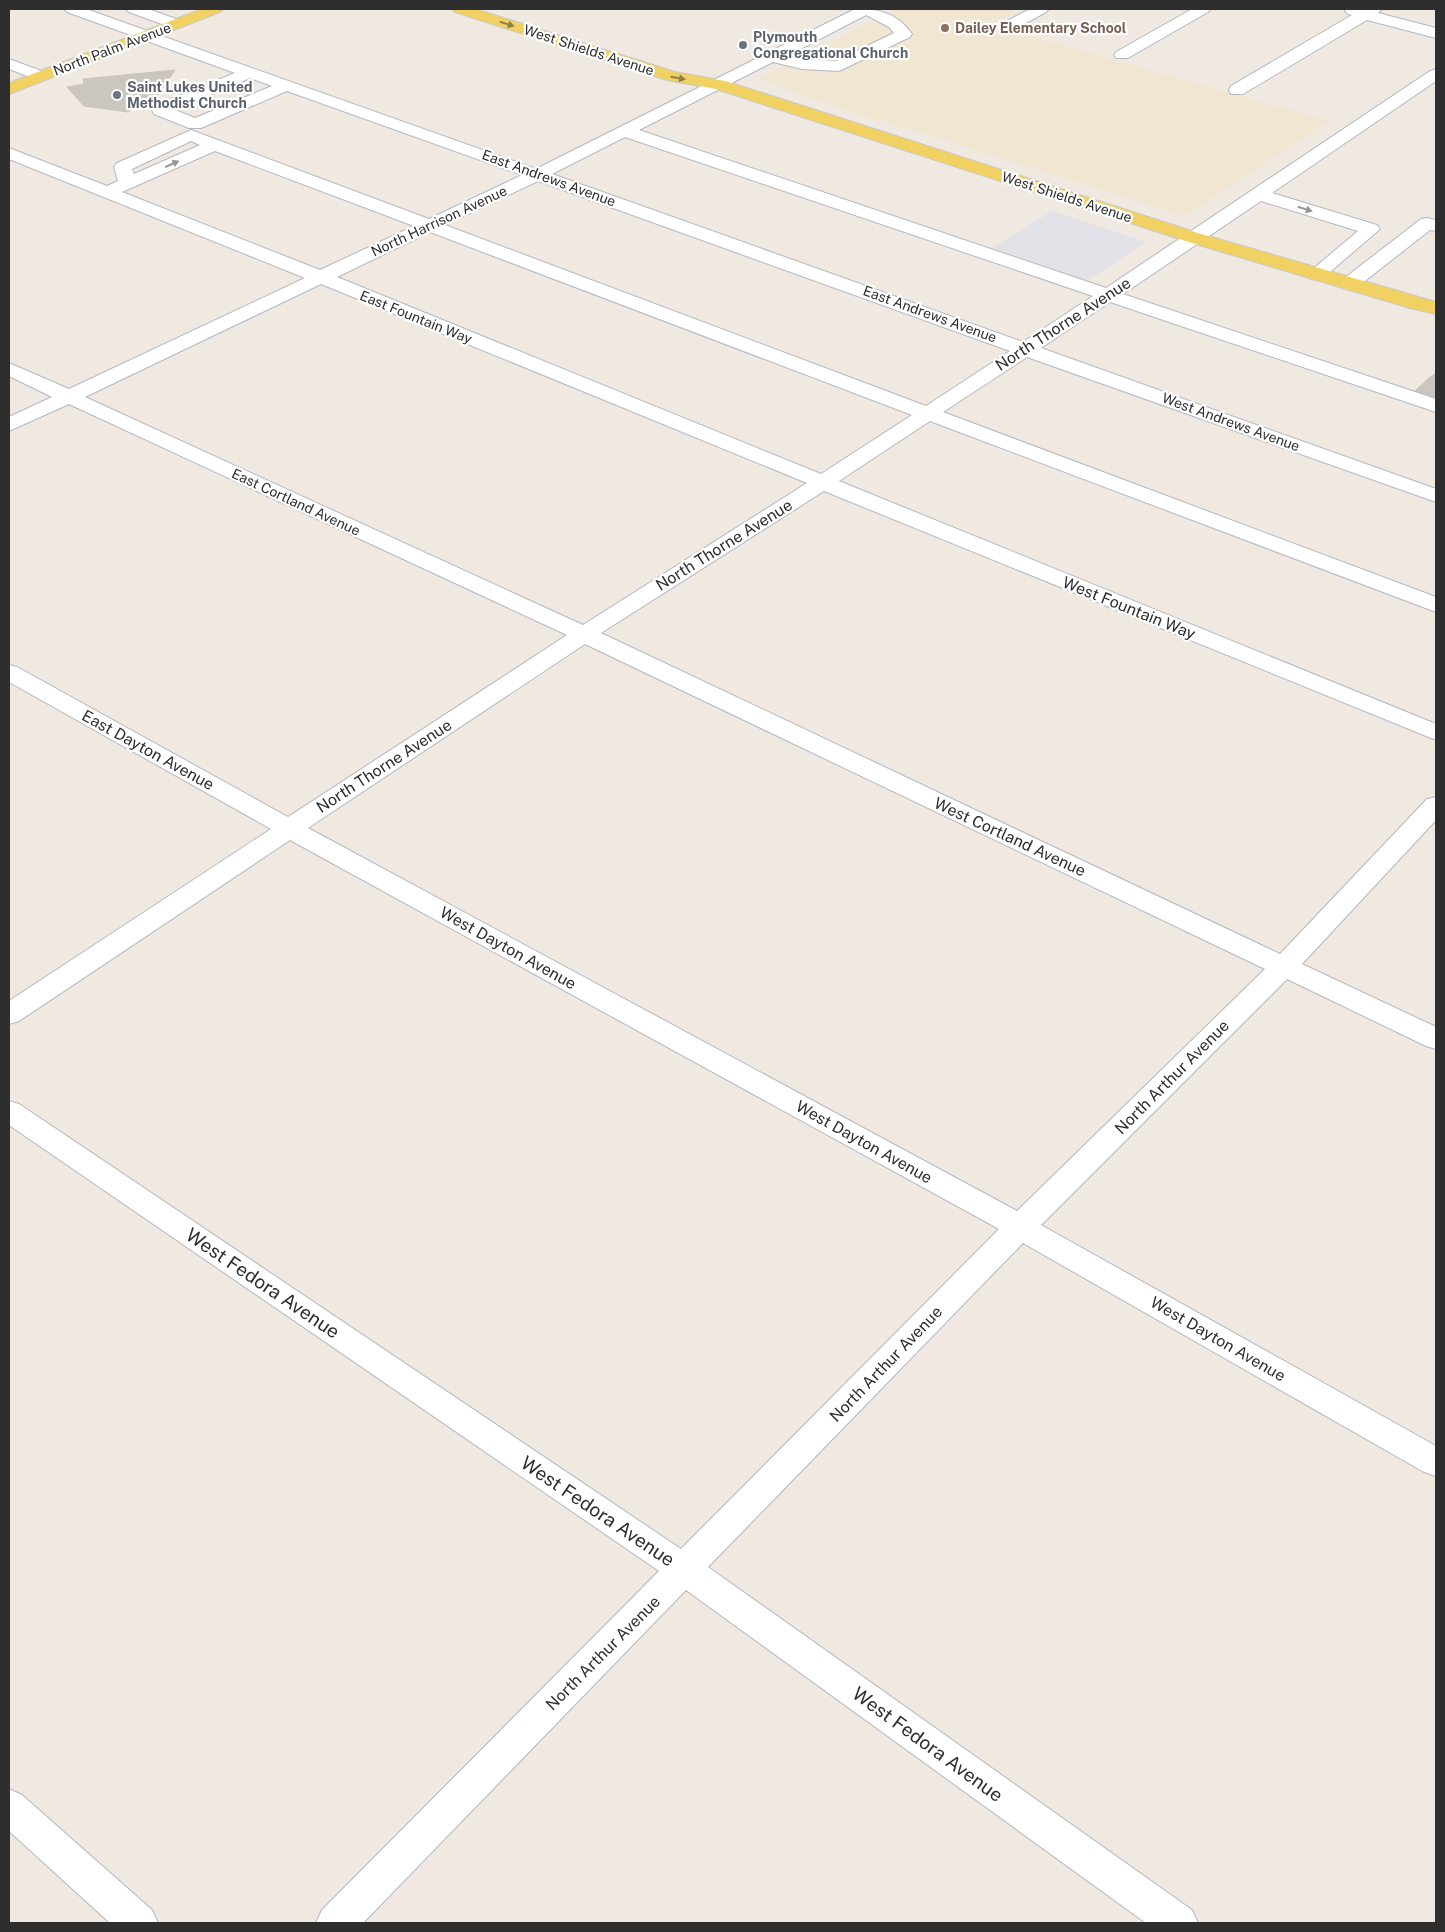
<svg xmlns="http://www.w3.org/2000/svg" width="1445" height="1932" font-family="'Public Sans',sans-serif">
<style>
.industrial{fill:#e3e1e8}
.education{fill:#f0e6d1}
.building{fill:#cbc7bf;stroke:#cbc5ba}
.lines{fill:none;stroke-linecap:round;stroke-linejoin:round}
.minor-casing{stroke:#b4b7c1;stroke-width:2}
.major-casing{stroke:#c9c9c9;stroke-width:2}
.minor{fill:#fff;fill-rule:evenodd}
.major{fill:#f2d163;fill-rule:evenodd}
.oneway{fill:#908048}
.oneway2{fill:#969696}
.education-dot{fill:#8d6e63;stroke:#fff;stroke-width:2}
.worship-dot{fill:#6b7280;stroke:#fff;stroke-width:2}
.labels{text-anchor:middle;dominant-baseline:central;stroke-width:4.5;stroke-linejoin:round;paint-order:stroke}
.far-education-label{font-size:14px;font-weight:bold;fill:#785e54;stroke:#fff;text-anchor:start}
.far-worship-label{font-size:14px;font-weight:bold;fill:#5b616d;stroke:#fff;text-anchor:start}
.far-street-label{font-size:14px;fill:#2e2e2e;stroke:#fff}
.street-label{font-size:16px;fill:#2e2e2e;stroke:#fff}
.near-street-label{font-size:19px;fill:#2e2e2e;stroke:#fff}
</style>
<rect width="100%" height="100%" fill="#efe9e1"/>
<polygon class="industrial" points="1052,211 1147,242 1087,281 992,248"/>
<polygon class="education" points="895,9 1005,9 1017,12 992,25 1329,121 1185,216 806,97 759,78"/>
<g class="building">
<polygon points="175,70 152,104 140,104 128,112 84,106 67,87 84,84 83,79"/>
<polygon points="1436,373 1436,398 1415,391 1429,378"/>
</g>
<g class="lines">
<g class="minor-casing">
<g id="minor">
<path d="M64 9H86L536 169 855 9C880 9 897 13 912 34L910 37 839 71 802 69 773 62 639 130 1106 288 1430 71 1436 69V81L1272 193 1377 225 1380 229 1323 278 1316 280 1309 278 1307 274 1358 231 1261 201 1123 294 1436 399V412L1110 302 1041 348 1436 489V502L1027 357 943 412 1436 597V612L930 421 839 481 1436 724V740L824 491 601 633 1280 954 1427 799 1436 797V820L1302 964 1436 1027V1049L1426 1046 1287 979 1041 1225 1436 1446V1476L1424 1472 1023 1243 708 1567 1192 1910 1198 1923H1146L686 1590 363 1923H316L322 1910 659 1571 9 1125V1101L19 1104 681 1549 999 1229 290 840 19 1021 9 1024V1001L271 829 9 682V665L17 667 288 817 567 635 69 404 9 431V417L52 397 9 376V363L69 389 305 278 9 159V148L107 186 118 181 114 167 117 163 191 130 429 219 522 175 287 91 201 128H189L154 114 152 110 154 106 235 73 67 12ZM866 15 889 27 894 33 836 61 802 59 787 56ZM250 78 272 86 195 118 175 110ZM625 137 1093 296 1023 342 552 174ZM191 141 200 145 134 174 132 169ZM215 151 414 226 320 270 122 192ZM538 181 1010 351 926 406 445 225ZM430 232 912 415 821 474 337 277ZM321 284 807 483 583 625 85 397ZM585 644 1265 969 1017 1211 308 828Z"/>
<polygon points="126,9 148,9 182,21 184,24 182,27 170,27 129,12"/>
<polygon points="1030,9 1049,9 1046,12 1017,28 1005,28 1003,25 1005,22"/>
<polygon points="1192,9 1211,9 1208,12 1128,58 1116,58 1114,55 1116,52"/>
<polygon points="1347,9 1382,9 1378,13 1436,28 1436,38 1367,20 1243,94 1231,94 1229,90 1231,86 1352,15 1348,14 1345,11"/>
<polygon points="9,59 47,73 49,76 47,79 35,79 9,69"/>
<polygon points="1427,218 1436,220 1436,231 1430,230 1356,288 1349,290 1342,288 1340,284 1342,280 1421,219"/>
<polygon points="9,1789 22,1795 152,1910 158,1923 110,1923 9,1831"/>
</g>
</g>
<g class="major-casing">
<g id="major">
<polygon points="202,9 223,9 220,12 9,94 9,83"/>
<polygon points="452,9 475,9 675,72 725,81 1201,234 1436,302 1436,314 1410,308 1189,242 716,89 667,80 455,12"/>
</g>
</g>
<use href="#minor" class="minor"/>
<use href="#major" class="major"/>
</g>
<defs><path id="oneway-solid" d="M-6-.8H1V-3.2L6.5 0L1 3.2V.8H-6Z" transform="scale(1.25)"/></defs>
<g class="oneway">
<use href="#oneway-solid" transform="translate(507 24) rotate(18)"/>
<use href="#oneway-solid" transform="translate(678 78) rotate(10)"/>
</g>
<g class="oneway2">
<use href="#oneway-solid" transform="translate(172 164) rotate(-24)"/>
<use href="#oneway-solid" transform="translate(1305 209) rotate(17)"/>
</g>
<circle class="education-dot" cx="945" cy="28" r="5"/>
<g class="worship-dot">
<circle cx="743" cy="45" r="5"/>
<circle cx="117" cy="95" r="5"/>
</g>
<g class="labels">
<g class="far-education-label">
<text x="955" y="28">Dailey Elementary School</text>
</g>
<g class="far-worship-label">
<text x="753" y="37">Plymouth<tspan x="753" dy="16">Congregational Church</tspan></text>
<text x="127" y="87">Saint Lukes United<tspan x="127" dy="16">Methodist Church</tspan></text>
</g>
<g class="far-street-label">
<text transform="translate(112 49) rotate(-21)">North Palm Avenue</text>
<text transform="translate(589 50) rotate(18)">West Shields Avenue</text>
<text transform="translate(549 178) rotate(20)">East Andrews Avenue</text>
<text transform="translate(1067 197) rotate(18)">West Shields Avenue</text>
<text transform="translate(439 221) rotate(-25)">North Harrison Avenue</text>
<text transform="translate(930 314) rotate(20)">East Andrews Avenue</text>
<text transform="translate(416 317) rotate(22)">East Fountain Way</text>
<text transform="translate(1231 422) rotate(20)">West Andrews Avenue</text>
<text transform="translate(296 502) rotate(25)">East Cortland Avenue</text>
</g>
<g class="street-label">
<text transform="translate(1063 324) rotate(-33)">North Thorne Avenue</text>
<text transform="translate(724 545) rotate(-32)">North Thorne Avenue</text>
<text transform="translate(1129 608) rotate(22)">West Fountain Way</text>
<text transform="translate(148 750) rotate(29)">East Dayton Avenue</text>
<text transform="translate(384 766) rotate(-33)">North Thorne Avenue</text>
<text transform="translate(1010 837) rotate(25)">West Cortland Avenue</text>
<text transform="translate(508 948) rotate(29)">West Dayton Avenue</text>
<text transform="translate(1172 1077) rotate(-45)">North Arthur Avenue</text>
<text transform="translate(864 1142) rotate(29)">West Dayton Avenue</text>
<text transform="translate(1218 1339) rotate(30)">West Dayton Avenue</text>
<text transform="translate(886 1364) rotate(-46)">North Arthur Avenue</text>
<text transform="translate(603 1653) rotate(-45)">North Arthur Avenue</text>
</g>
<g class="near-street-label">
<text transform="translate(263 1283) rotate(34)">West Fedora Avenue</text>
<text transform="translate(598 1511) rotate(34)">West Fedora Avenue</text>
<text transform="translate(928 1744) rotate(36)">West Fedora Avenue</text>
</g>
</g>
<rect width="1445" height="1932" fill="none" stroke="#2e2e2e" stroke-width="20"/>
</svg>
